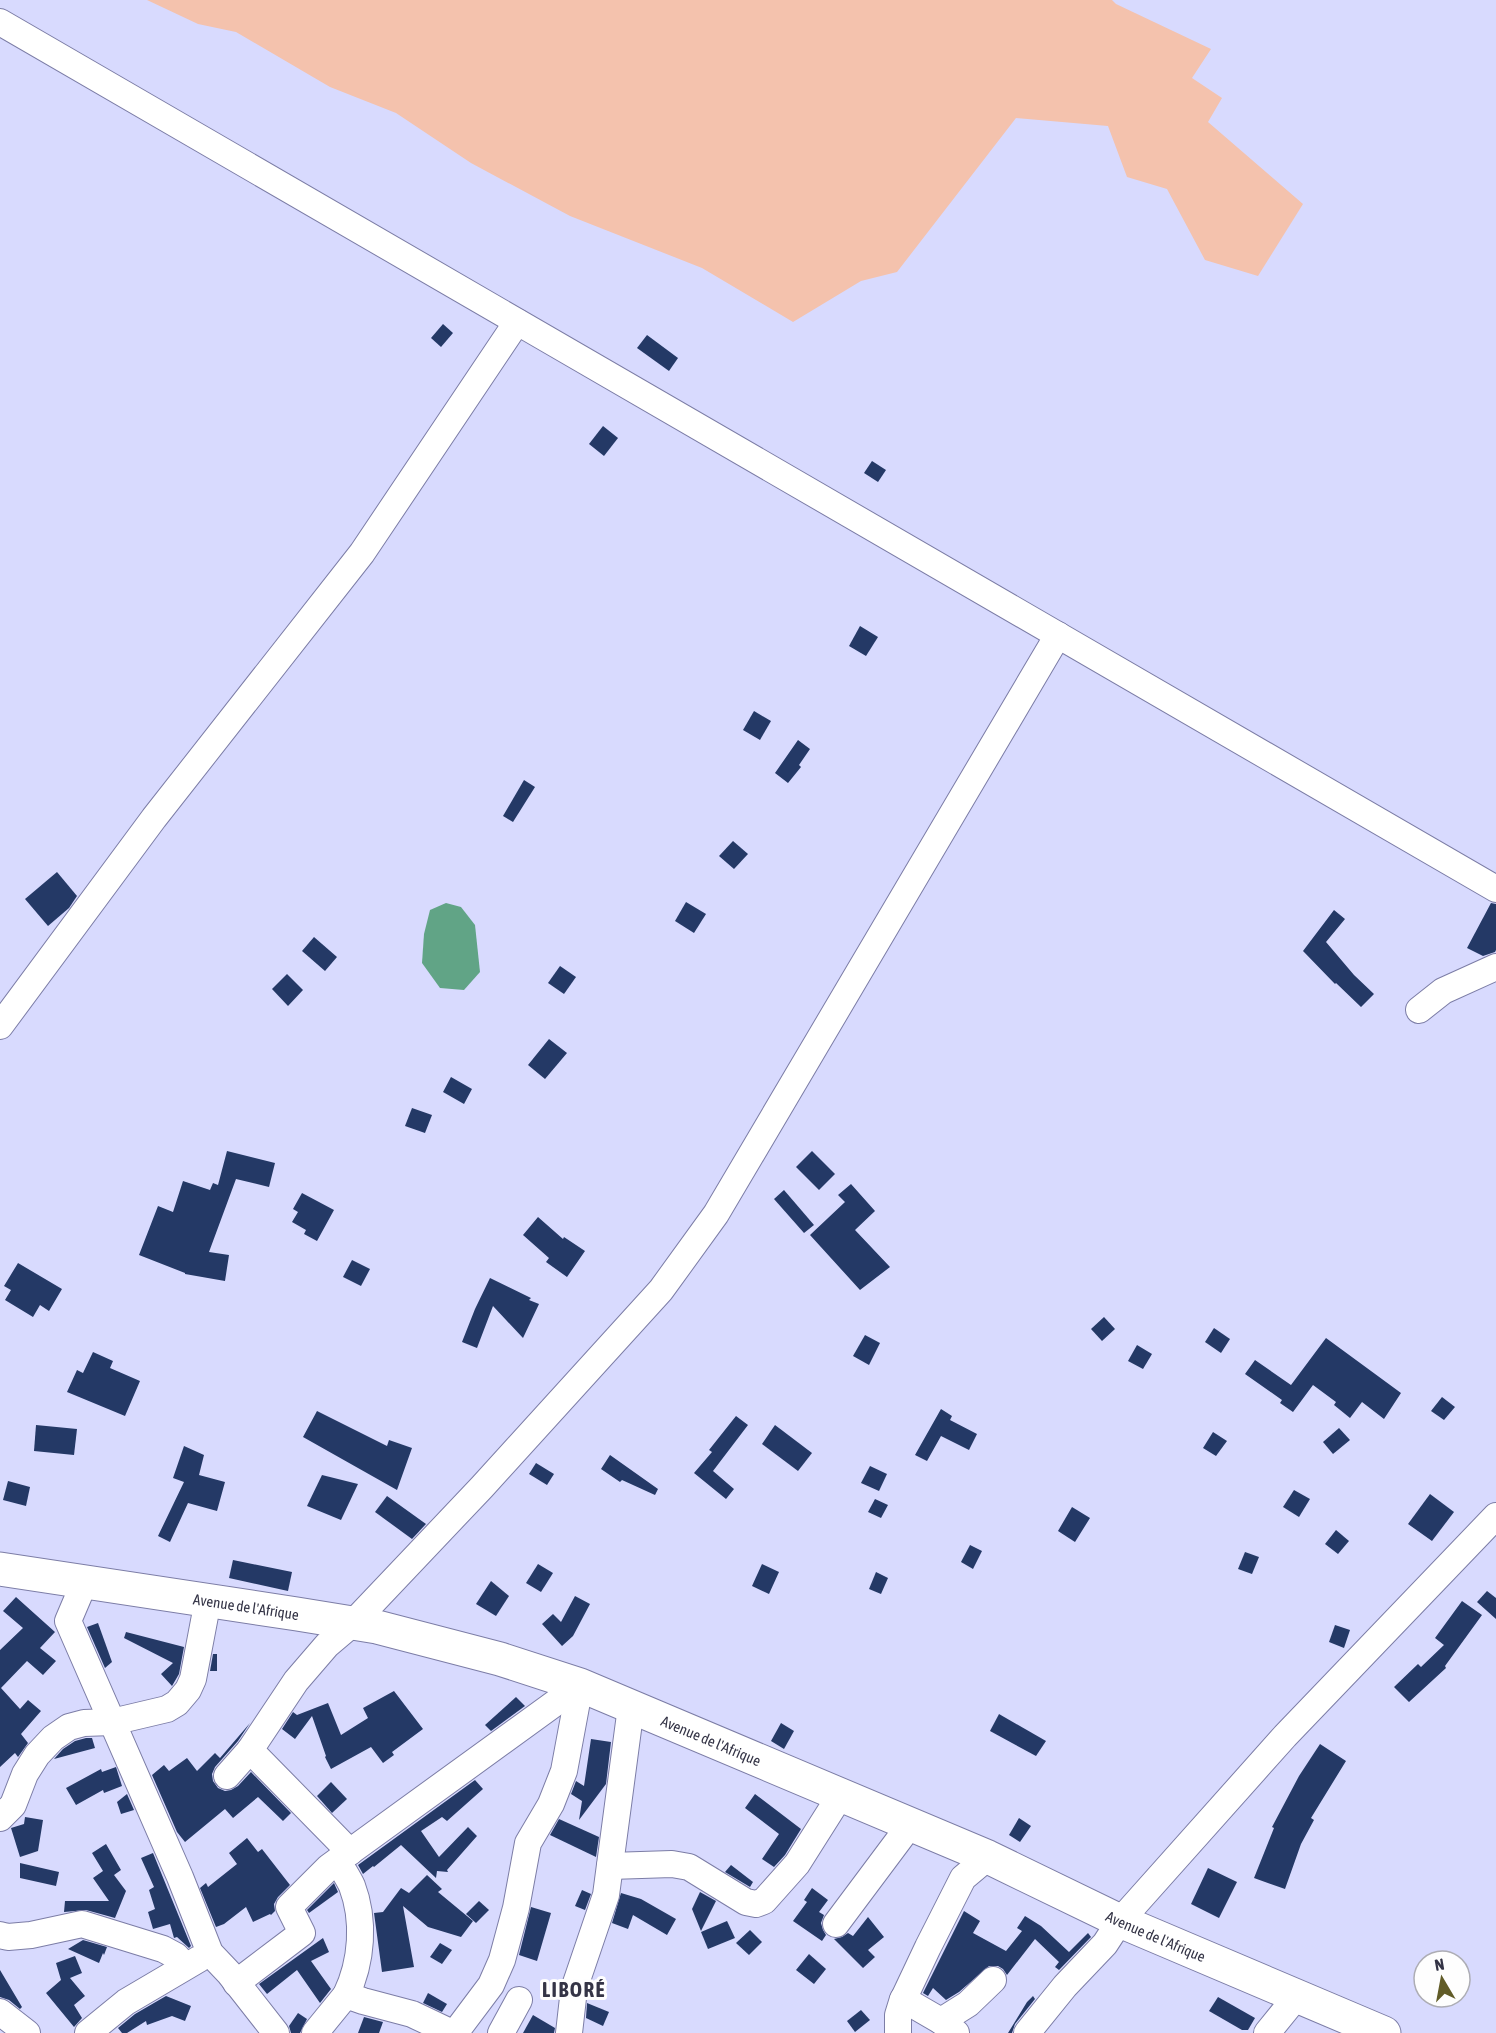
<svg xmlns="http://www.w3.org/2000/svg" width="1496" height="2033" font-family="'Asap Condensed',sans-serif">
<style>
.green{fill:#f4c2ad}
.water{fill:#61a486}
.building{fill:#243966}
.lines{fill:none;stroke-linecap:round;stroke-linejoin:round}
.minor-casing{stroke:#7c7da6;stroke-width:28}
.major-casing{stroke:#7c7da6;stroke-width:35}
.minor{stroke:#fff;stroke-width:26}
.major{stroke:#fff;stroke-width:33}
.labels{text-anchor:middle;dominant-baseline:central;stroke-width:6;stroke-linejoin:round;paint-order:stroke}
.street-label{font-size:15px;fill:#343446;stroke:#fefefe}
.district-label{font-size:21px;font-weight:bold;letter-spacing:1.5px;fill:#343446;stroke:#fefefe}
</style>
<rect width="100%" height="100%" fill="#d8dafe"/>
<polygon class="green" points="147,0 1112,0 1116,4 1211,49 1192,78 1222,98 1208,122 1303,204 1258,276 1205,260 1167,189 1127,177 1108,126 1016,118 897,272 861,281 793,322 702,268 570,216 471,163 396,113 330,87 236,32 198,24"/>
<polygon class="water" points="446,903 461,907 475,925 480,972 464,990 440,988 422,963 424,934 430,910"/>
<g class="building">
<polygon points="443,324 453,333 441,347 431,338"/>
<polygon points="647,335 678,358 669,371 637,348"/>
<polygon points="603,426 618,438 604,456 589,444"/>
<polygon points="872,461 886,470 878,482 864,473"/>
<polygon points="860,626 878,637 866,656 849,646"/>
<polygon points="754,711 771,721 760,740 743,730"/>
<polygon points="798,740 810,749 799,765 801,767 788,783 775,773"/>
<polygon points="524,780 535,787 513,822 503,816"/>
<polygon points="733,841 748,854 734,869 719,856"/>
<polygon points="57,872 77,896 69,908 48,926 25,899"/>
<polygon points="686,902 706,914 694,933 675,921"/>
<polygon points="1491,903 1496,904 1496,950 1495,952 1483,956 1467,948"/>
<polygon points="1334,910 1345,919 1326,942 1354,975 1374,994 1361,1007 1336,983 1335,984 1303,951"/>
<polygon points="314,937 337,957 325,971 302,951"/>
<polygon points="560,966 576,977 564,994 548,983"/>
<polygon points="287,974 303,990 288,1006 272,989"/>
<polygon points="549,1039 567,1053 545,1079 528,1065"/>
<polygon points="451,1077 472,1089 464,1104 443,1092"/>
<polygon points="412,1108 432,1115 425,1133 405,1126"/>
<polygon points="227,1151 275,1163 269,1187 236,1179 209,1252 229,1255 225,1281 185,1274 185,1273 139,1255 158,1206 173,1212 183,1181 210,1190 213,1183 218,1185"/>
<polygon points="812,1151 835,1174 819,1190 796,1167"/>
<polygon points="851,1184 875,1211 855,1230 890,1267 860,1290 810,1235 845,1202 838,1195"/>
<polygon points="784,1190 814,1225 804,1233 774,1199"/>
<polygon points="302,1193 334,1210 317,1241 304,1234 306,1230 292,1222 298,1212 293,1209"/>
<polygon points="538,1217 563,1239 564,1237 585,1251 567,1277 546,1262 549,1258 523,1235"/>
<polygon points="352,1260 370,1269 361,1286 343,1277"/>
<polygon points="18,1263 62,1289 49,1311 40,1305 33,1317 5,1300 11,1290 4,1286"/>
<polygon points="490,1278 531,1298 529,1300 539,1304 523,1338 493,1306 477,1348 462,1342 475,1309"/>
<polygon points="1104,1317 1115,1329 1102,1341 1091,1329"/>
<polygon points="1214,1328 1230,1339 1221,1353 1205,1342"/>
<polygon points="865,1335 880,1343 869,1365 853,1356"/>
<polygon points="1326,1338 1401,1393 1384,1419 1362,1402 1350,1418 1334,1405 1336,1402 1313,1385 1293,1412 1280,1403 1282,1400 1245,1374 1255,1360 1291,1385"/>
<polygon points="1137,1345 1152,1354 1143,1369 1128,1361"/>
<polygon points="93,1352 113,1361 110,1368 140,1381 125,1416 67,1392 77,1370 83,1373"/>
<polygon points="1442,1397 1455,1407 1444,1420 1431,1411"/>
<polygon points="941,1409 952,1416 950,1420 977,1434 969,1450 941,1436 927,1461 915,1455"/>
<polygon points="317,1411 387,1446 389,1440 412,1448 397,1490 303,1437"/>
<polygon points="736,1416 748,1425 713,1471 734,1489 726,1499 694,1473 712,1452 709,1450"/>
<polygon points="36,1425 77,1429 74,1455 34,1451"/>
<polygon points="775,1425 812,1453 798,1471 762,1444"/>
<polygon points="1339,1428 1350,1440 1333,1454 1323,1442"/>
<polygon points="1213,1432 1227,1441 1216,1456 1203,1448"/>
<polygon points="184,1446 204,1455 199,1475 225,1482 217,1511 188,1503 170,1542 158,1536 184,1482 173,1478"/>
<polygon points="610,1455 658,1489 655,1495 622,1480 620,1482 601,1469"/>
<polygon points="536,1463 554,1474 547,1485 529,1474"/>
<polygon points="870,1466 887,1474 879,1491 861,1483"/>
<polygon points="322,1475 358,1484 341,1520 307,1506"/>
<polygon points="8,1481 30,1487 26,1506 3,1500"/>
<polygon points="1294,1490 1310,1499 1299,1517 1283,1507"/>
<polygon points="1430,1494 1454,1512 1432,1541 1408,1524"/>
<polygon points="387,1496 426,1524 412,1539 375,1512"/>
<polygon points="875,1499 888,1505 881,1518 868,1512"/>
<polygon points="1072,1507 1090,1518 1075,1542 1058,1531"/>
<polygon points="1336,1530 1349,1541 1338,1554 1325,1544"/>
<polygon points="970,1545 982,1551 973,1569 961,1562"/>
<polygon points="1245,1552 1259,1557 1252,1574 1238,1569"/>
<polygon points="233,1560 292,1572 288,1591 229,1578"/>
<polygon points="538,1564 553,1573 541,1592 526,1583"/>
<polygon points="762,1564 779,1572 769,1594 752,1586"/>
<polygon points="876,1572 888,1578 881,1594 869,1589"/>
<polygon points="491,1581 509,1596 496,1616 476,1604"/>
<polygon points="1487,1591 1496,1598 1496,1619 1477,1602"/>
<polygon points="575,1596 590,1604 573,1636 562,1646 542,1624 553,1614 561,1622"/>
<polygon points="16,1597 55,1632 40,1648 56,1661 43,1675 27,1661 1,1688 20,1709 28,1700 41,1711 21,1734 28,1743 18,1757 15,1753 0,1767 0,1650 23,1628 3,1611"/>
<polygon points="1462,1601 1482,1615 1445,1666 1446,1668 1409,1702 1394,1687 1418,1664 1421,1667 1444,1645 1435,1638"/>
<polygon points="98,1623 112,1662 105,1668 87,1627"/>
<polygon points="1335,1625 1350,1630 1344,1648 1329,1642"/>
<polygon points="126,1632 184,1647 179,1674 172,1686 161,1674 173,1663 124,1638"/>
<polygon points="213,1654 217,1654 217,1671 210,1671"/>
<polygon points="394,1691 423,1729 392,1752 394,1755 383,1763 371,1747 331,1769 325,1757 326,1756 312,1716 295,1739 282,1729 293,1712 297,1715 328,1703 341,1735 368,1718 363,1708"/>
<polygon points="516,1697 525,1706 491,1731 485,1725"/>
<polygon points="999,1714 1046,1741 1036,1756 990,1731"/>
<polygon points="250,1723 238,1741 215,1767 212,1774 213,1781 218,1788 225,1791 231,1790 238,1786 251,1772 291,1813 283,1821 258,1797 233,1818 225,1809 185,1842 177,1832 152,1775 164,1765 169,1771 187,1758 197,1771 215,1753 220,1758"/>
<polygon points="781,1723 794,1731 784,1749 771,1741"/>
<polygon points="86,1738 92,1738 95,1748 54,1759 63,1749 75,1741"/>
<polygon points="591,1739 611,1742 606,1784 579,1820 582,1801 571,1794 576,1781 584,1786"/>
<polygon points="1320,1744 1346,1761 1311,1818 1314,1820 1301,1844 1285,1889 1254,1878 1274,1828 1272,1827 1299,1776"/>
<polygon points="116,1767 122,1786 104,1793 103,1790 76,1805 66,1788 101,1769 102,1772"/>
<polygon points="475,1780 483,1789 447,1821 442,1817 421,1831 439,1857 468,1827 477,1836 447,1870 448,1872 437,1871 436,1878 401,1845 374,1867 373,1866 363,1874 358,1865"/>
<polygon points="331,1782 347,1799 332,1813 317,1796"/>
<polygon points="127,1794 134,1810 121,1814 117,1802"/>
<polygon points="755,1794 801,1829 785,1855 774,1867 762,1859 779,1834 745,1808"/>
<polygon points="25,1817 43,1820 38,1851 20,1857 11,1828 24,1824"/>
<polygon points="1019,1818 1031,1826 1020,1842 1009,1835"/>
<polygon points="559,1819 599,1837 596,1857 550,1835"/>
<polygon points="247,1838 258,1852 262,1849 290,1885 278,1897 274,1904 275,1911 271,1915 270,1914 253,1922 246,1907 224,1924 216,1927 200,1888 206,1883 208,1887 237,1864 229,1853"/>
<polygon points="106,1844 121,1870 114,1875 126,1891 115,1918 86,1910 64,1912 65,1901 109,1901 93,1878 103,1871 92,1853"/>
<polygon points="153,1853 191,1946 189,1948 177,1937 174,1938 170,1924 153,1929 148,1912 155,1909 149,1890 154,1887 141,1858"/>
<polygon points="20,1863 59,1872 56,1886 20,1878"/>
<polygon points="731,1865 753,1882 750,1887 725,1872"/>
<polygon points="1208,1868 1237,1882 1219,1918 1191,1904"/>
<polygon points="427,1875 442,1889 438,1892 473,1921 461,1937 428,1927 403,1906 414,1967 382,1972 374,1913 383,1912 401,1888 409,1893"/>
<polygon points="334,1883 338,1892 309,1913 307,1910"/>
<polygon points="812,1888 828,1900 819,1912 824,1915 821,1923 823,1930 826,1935 822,1941 793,1921 807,1902 804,1900"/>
<polygon points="582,1890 591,1894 585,1910 575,1906"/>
<polygon points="700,1892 716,1901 701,1931 692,1909"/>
<polygon points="621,1893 641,1899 676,1919 667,1935 633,1915 628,1929 612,1923"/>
<polygon points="479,1901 489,1910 476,1923 466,1914"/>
<polygon points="531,1907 551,1913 537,1961 519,1955"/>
<polygon points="964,1911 980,1921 973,1933 1006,1951 1022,1931 1017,1928 1025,1916 1041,1926 1069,1952 1088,1933 1091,1937 1059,1970 1055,1967 1059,1962 1035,1939 1007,1975 1003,1969 998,1966 989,1966 959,1992 946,2000 933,1988 928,1996 923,1993"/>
<polygon points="868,1917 884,1937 868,1950 875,1957 863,1968 834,1939 842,1937 848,1933 853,1936"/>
<polygon points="727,1921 735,1938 708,1949 701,1932"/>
<polygon points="750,1930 762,1942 749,1955 736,1943"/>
<polygon points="323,1938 329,1952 311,1961 331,1989 320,2003 297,1970 267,1994 259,1984"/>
<polygon points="83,1940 107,1947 104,1955 103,1953 99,1963 68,1949"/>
<polygon points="440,1943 452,1950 442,1964 430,1957"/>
<polygon points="809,1954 826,1969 814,1984 796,1970"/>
<polygon points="75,1956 82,1973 70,1978 85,1996 74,2005 82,2018 74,2027 46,1993 61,1980 56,1963"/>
<polygon points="0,1970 22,2007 20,2009 9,2000 0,1997"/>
<polygon points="428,1993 447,2004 442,2012 423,2003"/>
<polygon points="166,1996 191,2006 185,2021 172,2016 147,2025 146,2021 127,2033 122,2033 118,2028 135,2014"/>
<polygon points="1033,1996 1035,1999 1015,2024 1012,2033 1008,2033 1027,2002"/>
<polygon points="1218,1997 1255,2018 1248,2030 1242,2030 1209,2011"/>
<polygon points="587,2003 609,2012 603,2026 586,2018"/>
<polygon points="861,2010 870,2020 855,2032 847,2021"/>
<polygon points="298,2013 307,2019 300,2033 291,2033 289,2026"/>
<polygon points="533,2015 555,2028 554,2033 523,2033"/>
<polygon points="364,2017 383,2022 379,2033 358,2033"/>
</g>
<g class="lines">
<g class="minor-casing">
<g id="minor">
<polyline points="0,22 1496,889"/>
<polyline points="1419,1010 1443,991 1496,967"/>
<polyline points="0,1026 154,818 362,553 517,322"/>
<polyline points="85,1581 68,1621 180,1877 210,1953 229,1973 276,2033"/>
<polyline points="227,1776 250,1750"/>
<polyline points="0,1818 13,1805 25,1774 37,1755 53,1738 69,1727 84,1723 112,1722 167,1709 177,1703 188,1690 193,1679 208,1600"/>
<polyline points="350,1852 250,1750 296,1681 327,1645 353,1623 482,1487 661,1290 716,1214 1058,635"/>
<path d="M338 1861C342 1869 348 1877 352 1886 365 1920 362 1962 346 1995"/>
<polyline points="610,1866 672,1864 689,1867 746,1902 756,1904 764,1901 797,1864 840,1796"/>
<polyline points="836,1924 910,1825"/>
<polyline points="0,1935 8,1937 31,1935 82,1924 163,1949 176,1956 185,1966"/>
<polyline points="236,1983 302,1933 289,1907 329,1867 580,1685"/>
<polyline points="903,1999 941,2021 956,2033"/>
<polyline points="0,2012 27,2033"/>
<polyline points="941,2021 968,2004 993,1980"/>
<polyline points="88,2033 126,2002 199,1959"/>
<polyline points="315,2033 346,1995 363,2001 412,2014 452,2033"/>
<polyline points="455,2033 491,1985 502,1960 516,1908 528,1843 551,1804 564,1771 580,1685"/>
<polyline points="501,2033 519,2000"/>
<polyline points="569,2033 574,1989 606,1895 631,1707"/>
<polyline points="898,2033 898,2015 902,2002 928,1947 963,1878 988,1857"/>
<polyline points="1027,2033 1065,1986 1105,1944 1120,1921 1285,1736 1496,1516"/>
<polyline points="1267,2033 1297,1996"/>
</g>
</g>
<g class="major-casing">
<g id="major">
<path id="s1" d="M0 1569 297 1614 377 1627 500 1659 580 1685 988 1857 1120 1921 1384 2033"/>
</g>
</g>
<use href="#minor" class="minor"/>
<use href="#major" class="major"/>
</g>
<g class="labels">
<g class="street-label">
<text stroke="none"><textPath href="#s1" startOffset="249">Avenue de l'Afrique</textPath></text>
<text stroke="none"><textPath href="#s1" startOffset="735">Avenue de l'Afrique</textPath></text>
<text stroke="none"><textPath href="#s1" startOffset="1221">Avenue de l'Afrique</textPath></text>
</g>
<g class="district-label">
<text x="574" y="1989">LIBORÉ</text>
</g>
</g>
<g transform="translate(1442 1979) rotate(350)"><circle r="28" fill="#fefefe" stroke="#adadb4" stroke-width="1.5"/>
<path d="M0-4.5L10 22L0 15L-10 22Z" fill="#615c28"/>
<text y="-9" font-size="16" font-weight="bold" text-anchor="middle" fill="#343446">N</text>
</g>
</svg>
